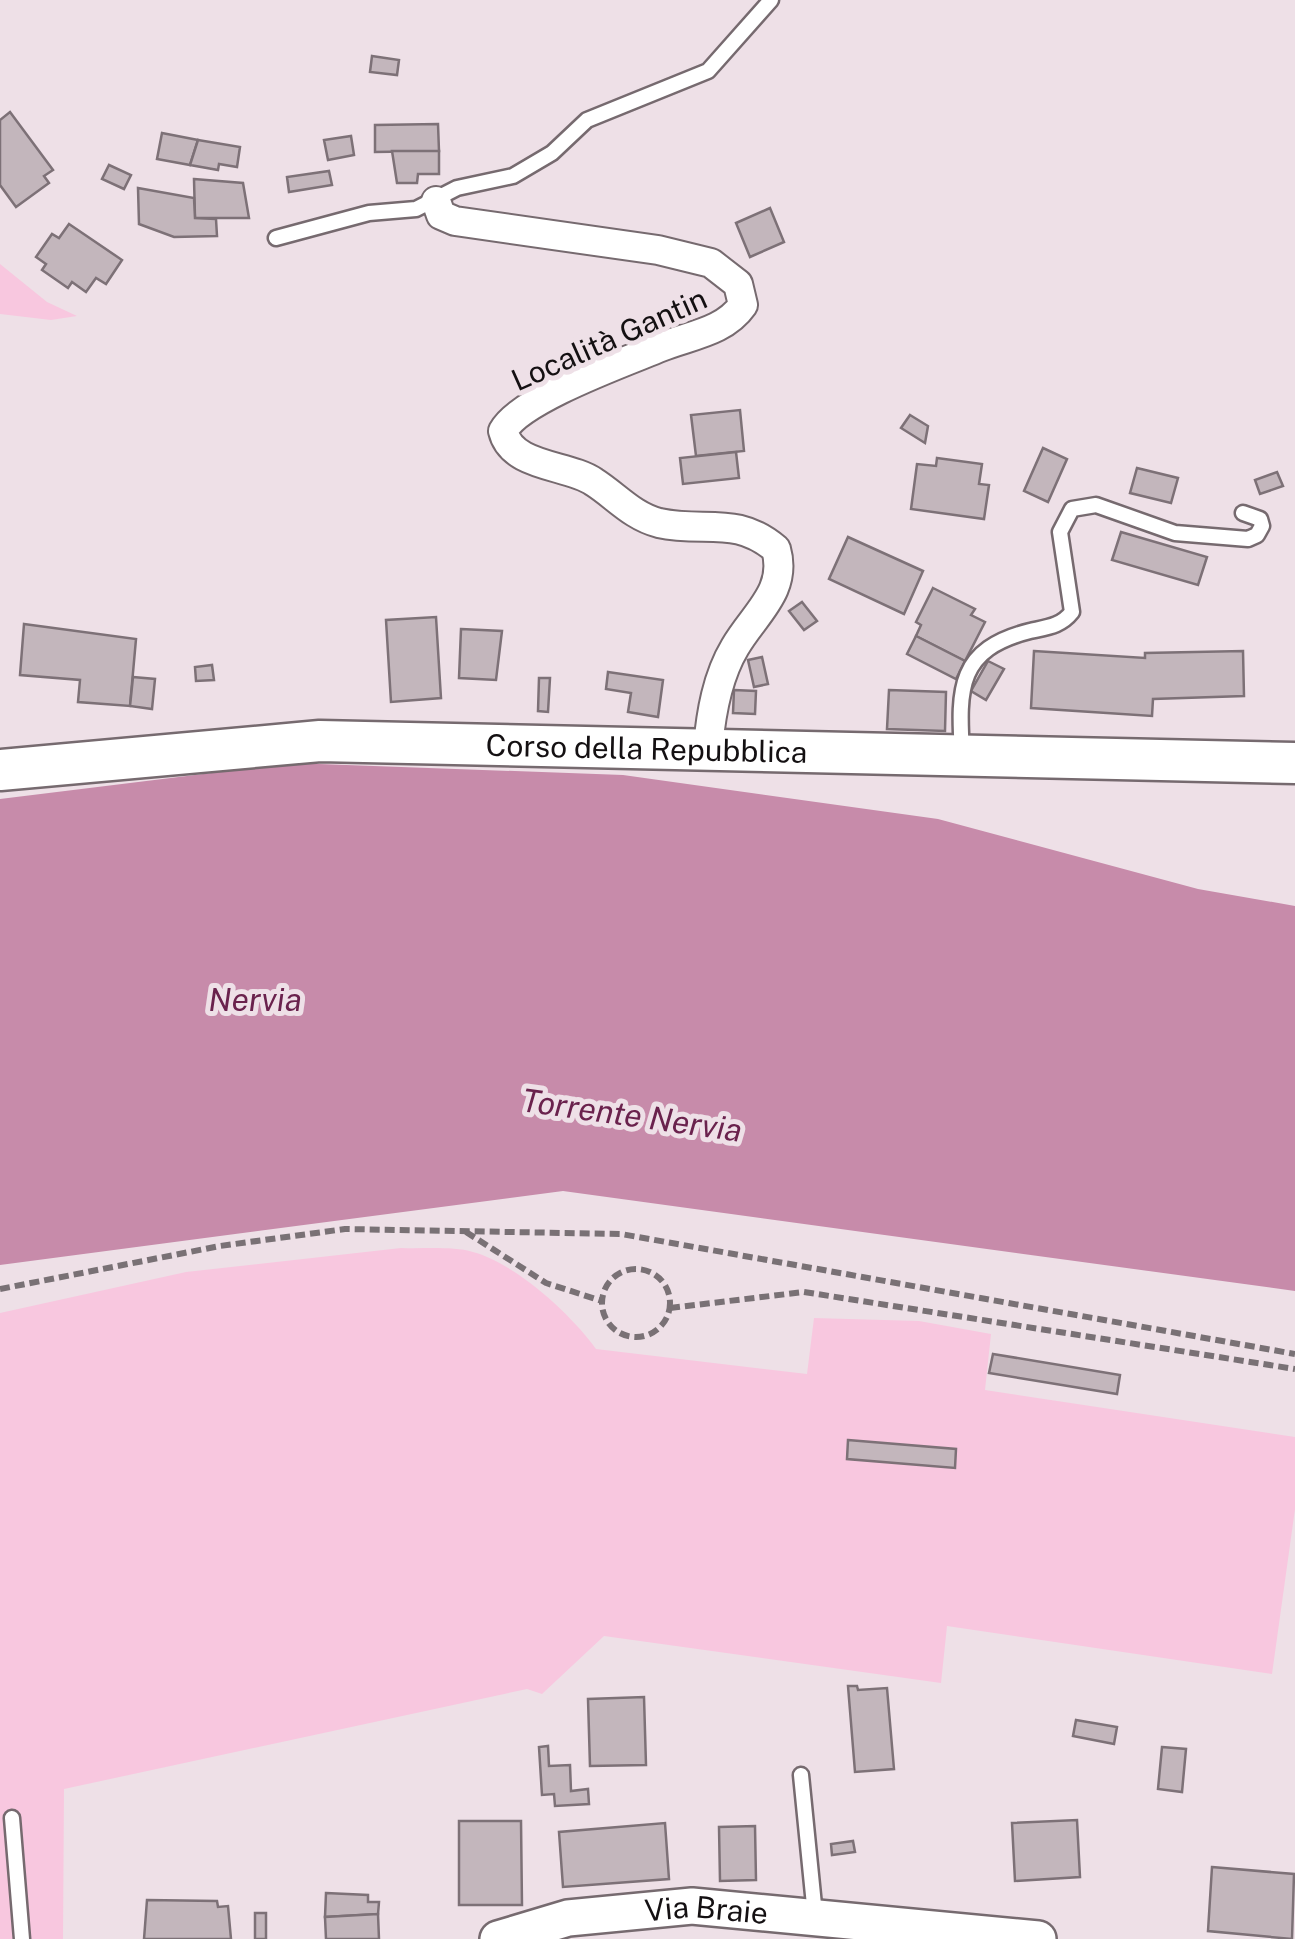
<svg xmlns="http://www.w3.org/2000/svg" width="1295" height="1939" font-family="'Public Sans',sans-serif">
<style>
.green{fill:#f8c7df}
.water{fill:#c78baa}
.building{fill:#c3b6bc;stroke:#7d7177;stroke-width:2.5}
.lines{fill:none;stroke-linecap:round;stroke-linejoin:round}
.service-casing{stroke:#766a6f;stroke-width:19}
.minor-casing{stroke:#766a6f;stroke-width:32}
.tertiary-casing{stroke:#766a6f;stroke-width:40}
.secondary-casing{stroke:#766a6f;stroke-width:45}
.path{stroke:#797175;stroke-width:6;stroke-dasharray:10 5;stroke-linecap:butt}
.service{stroke:#fff;stroke-width:14}
.minor{stroke:#fff;stroke-width:28}
.tertiary{stroke:#fff;stroke-width:35}
.secondary{stroke:#fff;stroke-width:40}
.labels{text-anchor:middle;dominant-baseline:central;stroke-width:10;stroke-linejoin:round;paint-order:stroke}
.street-label{font-size:30px;fill:#141012;stroke:#eee0e7}
.water-label{font-size:32px;font-style:italic;fill:#6a224d;stroke:#eee0e7}
</style>
<rect width="100%" height="100%" fill="#eee0e7"/>
<g class="green">
<polygon points="0,264 47,302 77,316 51,320 0,314"/>
<path d="M401 1248C424 1249 452 1246 473 1252 515 1263 572 1315 596 1349L807 1374 814 1318 919 1321 991 1334 985 1390 1295 1437V1509L1272 1674 947 1626 941 1683 604 1636 542 1694 527 1689 64 1789 63 1939H0V1313L186 1272Z"/>
</g>
<polygon class="water" points="292,763 623,775 938,819 1198,889 1295,906 1295,1291 563,1191 0,1265 0,799"/>
<g class="building">
<polygon points="372,56 399,60 397,75 370,72"/>
<polygon points="10,112 53,170 44,176 49,183 16,207 0,185 0,120"/>
<polygon points="438,124 439,151 375,152 375,125"/>
<polygon points="162,133 198,140 190,165 157,159"/>
<polygon points="351,136 354,155 328,160 324,140"/>
<polygon points="198,140 240,147 237,167 219,164 218,170 190,165"/>
<polygon points="392,151 439,151 439,174 418,174 417,183 397,183"/>
<polygon points="109,165 131,175 124,189 102,179"/>
<polygon points="329,171 332,185 289,192 287,177"/>
<polygon points="194,179 243,183 249,218 195,218"/>
<polygon points="138,188 194,198 195,218 216,219 217,236 174,237 139,224"/>
<polygon points="770,208 784,242 750,257 736,223"/>
<polygon points="69,224 122,260 106,284 96,278 86,292 72,282 68,288 42,270 46,264 36,257 52,234 59,238"/>
<polygon points="740,410 744,451 696,456 691,415"/>
<polygon points="910,415 928,426 925,443 901,428"/>
<polygon points="1043,448 1067,459 1048,502 1024,491"/>
<polygon points="736,452 739,478 683,484 680,458"/>
<polygon points="937,458 982,464 979,484 989,485 984,519 911,509 917,464 936,466"/>
<polygon points="1137,468 1178,478 1171,503 1130,493"/>
<polygon points="1277,472 1283,486 1260,494 1255,480"/>
<polygon points="1121,532 1207,557 1198,585 1112,560"/>
<polygon points="848,537 923,571 904,614 829,579"/>
<polygon points="933,588 975,609 971,615 985,622 965,661 916,636 921,625 916,622"/>
<polygon points="802,602 817,621 804,630 789,611"/>
<polygon points="436,617 441,698 391,702 386,620"/>
<polygon points="24,624 136,639 130,706 78,702 80,680 20,675"/>
<polygon points="461,629 502,631 496,680 459,678"/>
<polygon points="916,636 965,661 956,679 907,654"/>
<polygon points="1034,651 1145,658 1145,653 1243,651 1244,696 1153,699 1152,716 1031,708"/>
<polygon points="762,657 768,684 754,687 748,660"/>
<polygon points="988,661 1004,669 986,700 971,691"/>
<polygon points="212,665 214,680 196,681 195,667"/>
<polygon points="608,672 663,680 658,717 628,712 631,693 606,689"/>
<polygon points="133,677 155,679 152,709 130,706"/>
<polygon points="539,678 550,678 548,712 538,711"/>
<polygon points="734,690 756,691 755,714 733,713"/>
<polygon points="889,690 946,692 945,731 887,729"/>
<polygon points="993,1354 1120,1375 1117,1394 989,1373"/>
<polygon points="848,1440 956,1449 955,1468 847,1459"/>
<polygon points="848,1686 857,1686 858,1690 887,1688 894,1769 855,1772"/>
<polygon points="644,1697 646,1765 590,1766 588,1699"/>
<polygon points="1076,1720 1117,1727 1114,1744 1073,1736"/>
<polygon points="548,1746 549,1766 570,1765 571,1791 588,1789 589,1804 555,1806 554,1794 542,1795 539,1747"/>
<polygon points="1162,1747 1186,1749 1182,1792 1158,1789"/>
<polygon points="1077,1820 1080,1877 1015,1881 1012,1823"/>
<polygon points="459,1821 521,1821 522,1905 459,1905"/>
<polygon points="665,1823 669,1879 563,1887 559,1832"/>
<polygon points="755,1826 756,1880 720,1881 719,1827"/>
<polygon points="853,1841 855,1852 832,1855 831,1844"/>
<polygon points="1212,1867 1294,1874 1292,1939 1208,1931"/>
<polygon points="326,1893 368,1895 368,1902 379,1902 378,1914 325,1917"/>
<polygon points="147,1900 217,1901 218,1907 228,1906 231,1939 144,1939"/>
<rect x="255" y="1913" width="11" height="26"/>
<polygon points="378,1914 379,1939 326,1939 325,1917"/>
</g>
<g class="lines">
<g class="service-casing">
<g id="service">
<polyline points="276,238 369,213 416,209 457,188 513,176 552,153 587,120 708,71 771,0"/>
<path d="M962 753C958 688 958 649 1030 631 1048 627 1061 626 1072 612L1060 532 1072 509 1096 505 1175 533 1248 539 1257 535 1262 526 1260 519 1243 513"/>
<polyline points="801,1775 815,1915"/>
<polyline points="12,1818 22,1939"/>
</g>
</g>
<g class="minor-casing">
<path id="minor" d="M436 201 441 215 455 221 658 250 711 263 738 284 743 305C724 332 691 335 661 347 625 362 520 399 503 431 512 468 568 464 594 482 616 496 632 516 659 523 705 533 736 515 776 549 788 591 754 614 735 647 717 677 711 713 708 747"/>
</g>
<g class="tertiary-casing">
<g id="tertiary">
<path id="s1" d="M498 1939 568 1918 692 1906 1038 1939"/>
</g>
</g>
<g class="secondary-casing">
<g id="secondary">
<path id="s2" d="M0 770 320 741 1295 763"/>
</g>
</g>
<g class="path">
<polyline points="466,1232 546,1283 602,1301"/>
<circle cx="636" cy="1303" r="34"/>
<polyline points="0,1289 220,1246 345,1229 621,1234 1295,1354"/>
<polyline points="670,1308 804,1292 1295,1369"/>
</g>
<use href="#service" class="service"/>
<use href="#minor" class="minor"/>
<use href="#tertiary" class="tertiary"/>
<use href="#secondary" class="secondary"/>
</g>
<g class="labels">
<g class="street-label">
<text transform="translate(609 339) rotate(-24)">Località Gantin</text>
<text stroke="none"><textPath href="#s2" startOffset="648">Corso della Repubblica</textPath></text>
<text stroke="none"><textPath href="#s1" startOffset="212">Via Braie</textPath></text>
</g>
<g class="water-label">
<text x="255" y="999">Nervia</text>
<text transform="translate(632 1115) rotate(8)">Torrente Nervia</text>
</g>
</g>
</svg>
